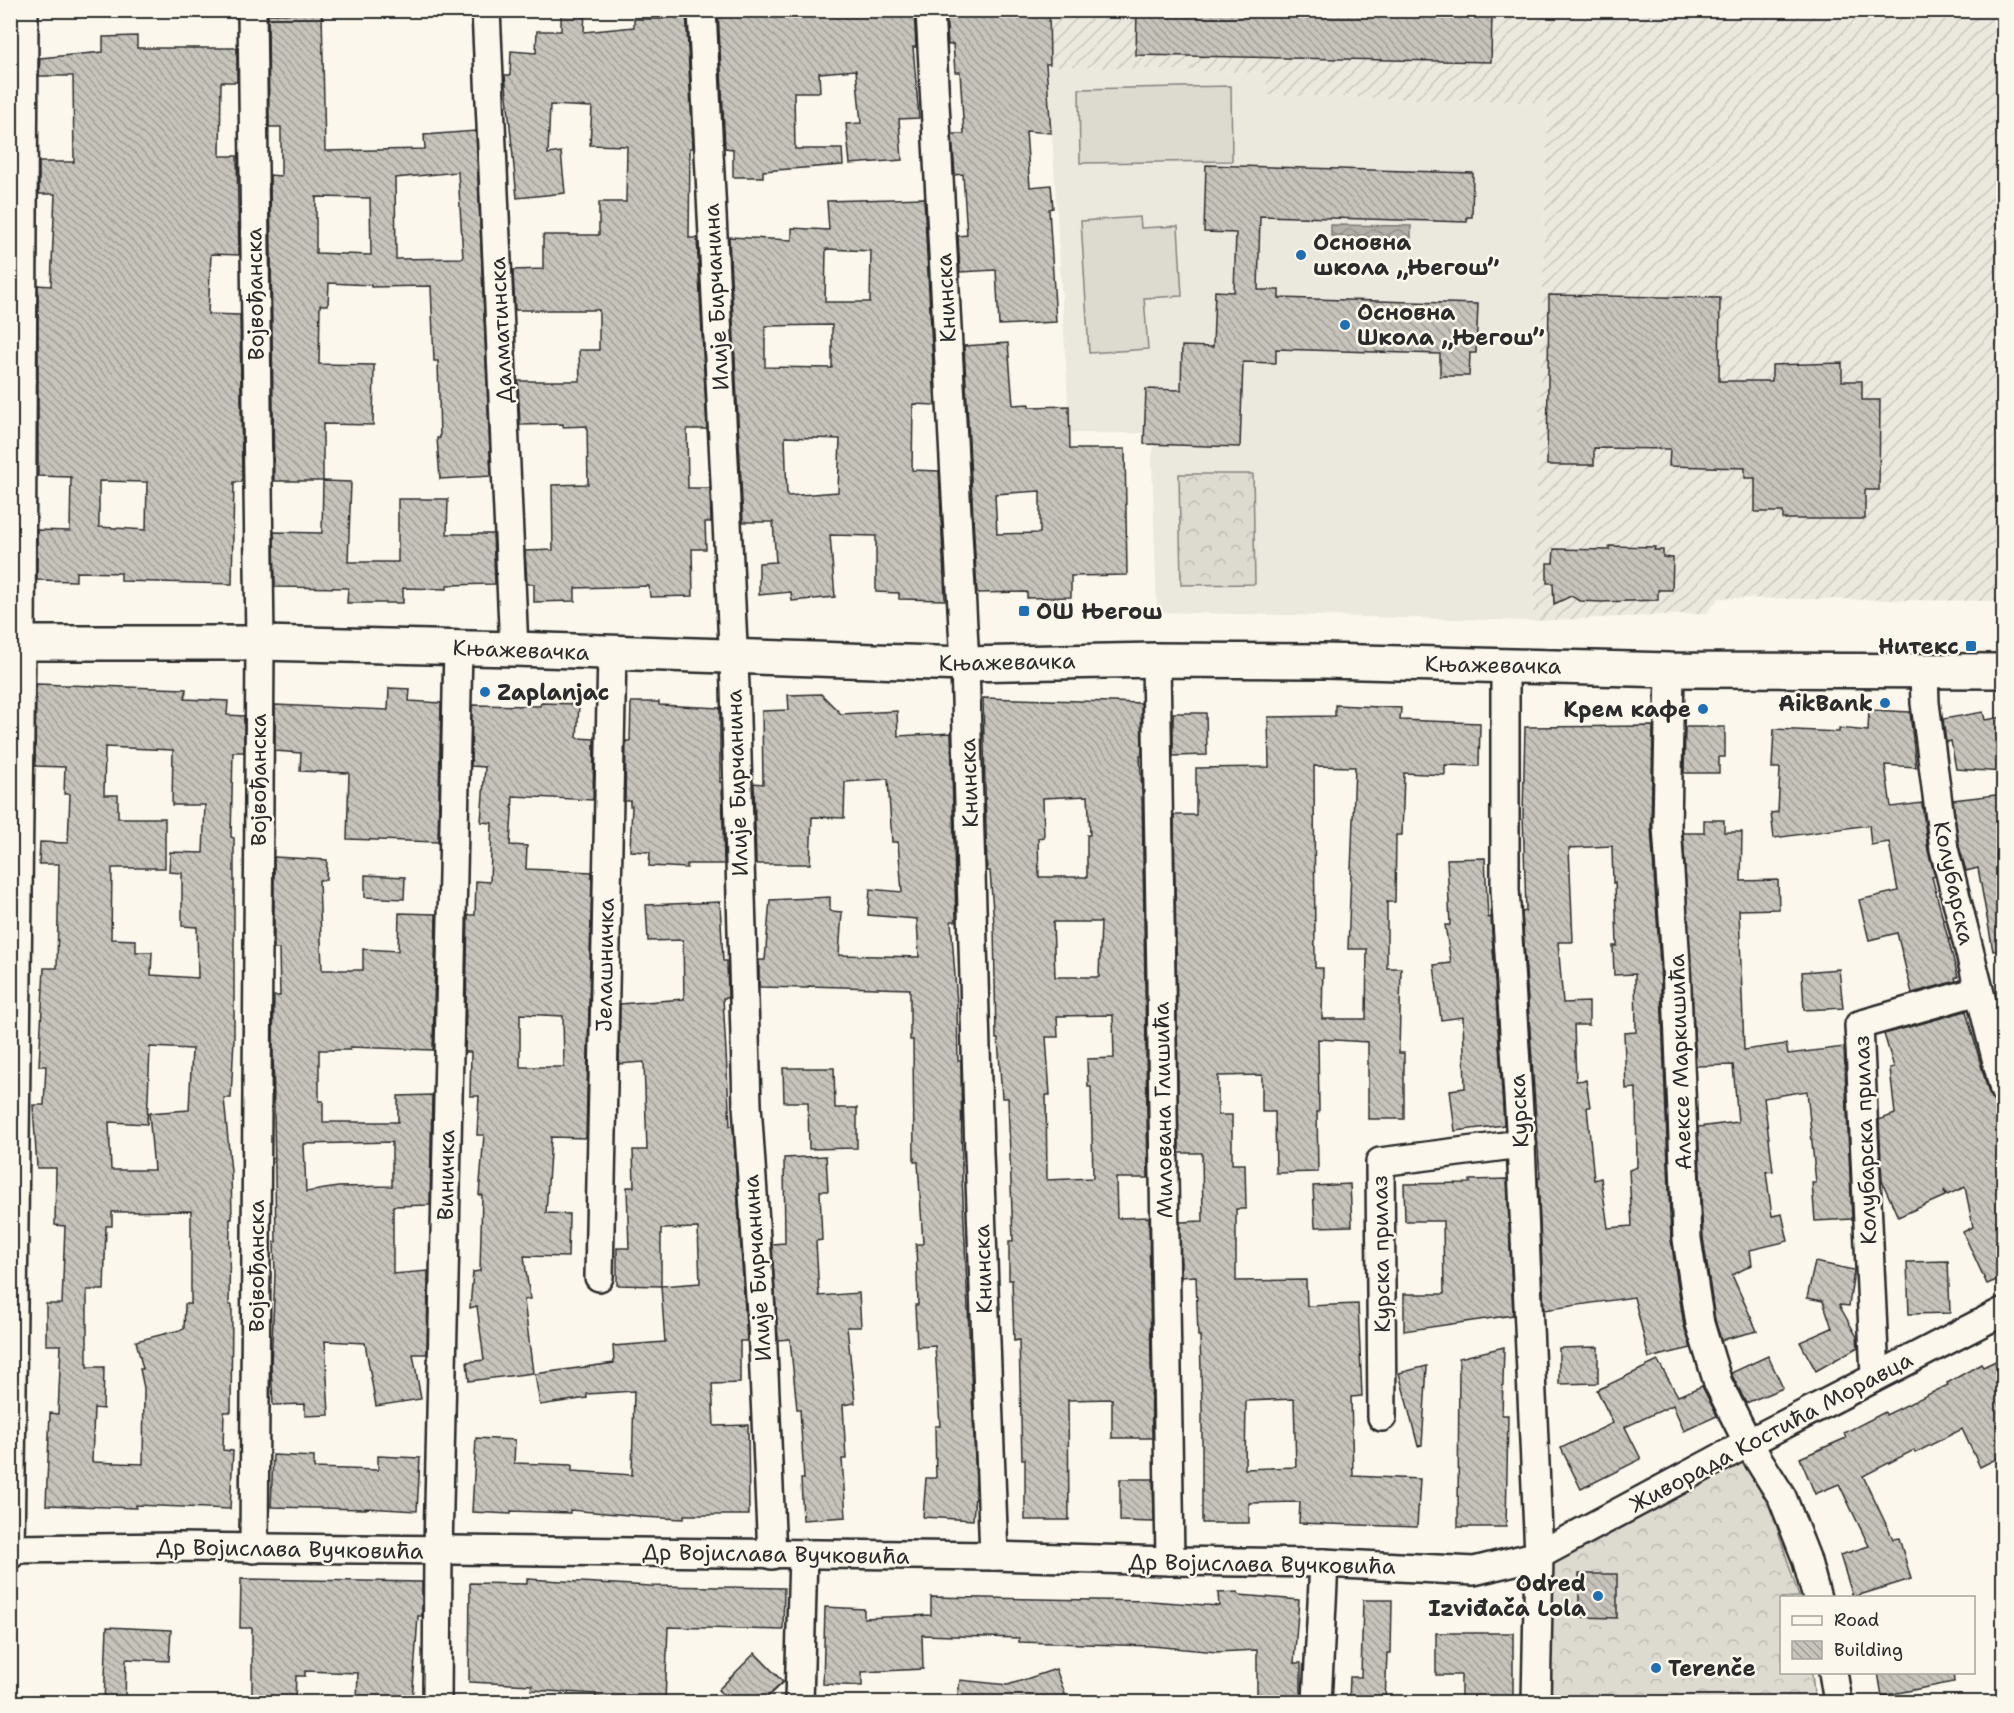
<svg xmlns="http://www.w3.org/2000/svg" width="2014" height="1713" font-family="'Shantell Sans',sans-serif">
<style>
.built{fill:#ebe8de}
.industrial{fill:url(#industrial-furrows)}
.grass{fill:#dddad0;stroke:#84827e;stroke-width:1.5}
.forest{fill:url(#forest-crowns);stroke:#84827e;stroke-width:1.5}
.water{fill:url(#water-waves);stroke:#7b7a75;stroke-width:1.5}
.building{fill:url(#building-back-hatch);stroke:#2b2b2b;stroke-width:1.5;fill-rule:evenodd}
.lines{fill:none;stroke-linecap:round;stroke-linejoin:round}
.minor-casing{stroke:#2b2b2b;stroke-width:32}
.major-casing{stroke:#2b2b2b;stroke-width:38}
.minor{stroke:#fbf7ec;stroke-width:27}
.major{stroke:#fbf7ec;stroke-width:33}
.poi-dot{fill:#1f6fb2;stroke:#fbf7ec;stroke-width:2}
.labels{text-anchor:middle;dominant-baseline:central;stroke-width:5;stroke-linejoin:round;paint-order:stroke}
.poi-label{font-size:22px;font-weight:bold;fill:#2b2b2b;stroke:#fbf7ec;text-anchor:start}
.street-label{font-size:22px;fill:#2b2b2b;stroke:#fbf7ec}
</style>
<defs>
<pattern id="industrial-furrows" width="10" height="10" patternUnits="userSpaceOnUse" patternTransform="scale(1.5)"><rect width="10" height="10" fill="#ebe8de"/><path d="M-1 1l2-2M0 10L10 0M9 11l2-2" fill="none" stroke="#cac7bf"/></pattern>
<pattern id="forest-crowns" width="20" height="18" patternUnits="userSpaceOnUse" patternTransform="scale(1.5)"><rect width="20" height="18" fill="#dddad0"/><path d="M2 6a3 3 0 1 1 6 0M12 15a3 3 0 1 1 6 0" fill="none" stroke="#bebbb3"/></pattern>
<pattern id="water-waves" width="16" height="10" patternUnits="userSpaceOnUse" patternTransform="scale(1.5)"><rect width="16" height="10" fill="#b1afa7"/><path d="M0 5q4-4 8 0t8 0" fill="none" stroke="#908f88"/></pattern>
<pattern id="building-back-hatch" width="6" height="6" patternUnits="userSpaceOnUse" patternTransform="scale(1.5)"><rect width="6" height="6" fill="#c7c4bc"/><path d="M-1 5l2 2M0 0l6 6M5-1l2 2" fill="none" stroke="#a29f99"/></pattern>
</defs>
<rect width="100%" height="100%" fill="#fbf7ec"/>
<filter id="ink" filterUnits="userSpaceOnUse"><feTurbulence type="fractalNoise" baseFrequency=".0167" numOctaves="2"/><feDisplacementMap in="SourceGraphic" scale="12" xChannelSelector="R" yChannelSelector="G"/><feConvolveMatrix kernelMatrix="1 2 1 2 8 2 1 2 1" color-interpolation-filters="sRGB"/></filter>
<g filter="url(#ink)">
<polygon class="built" points="1048,66 1267,73 1266,95 1548,103 1533,621 1157,612 1152,460 1154,445 1144,444 1144,433 1070,433"/>
<polygon class="industrial" points="1040,11 2003,11 2003,601 1719,598 1707,613 1533,621 1548,103 1266,95 1267,73 1048,66"/>
<g class="grass">
<polygon points="1231,86 1232,161 1080,163 1079,89"/>
<polygon points="1140,217 1141,228 1178,226 1182,296 1144,298 1148,349 1089,353 1081,221"/>
</g>
<g class="forest">
<polygon points="1253,474 1255,584 1181,585 1179,474"/>
<polygon points="1743,1458 1770,1505 1799,1597 1782,1598 1782,1672 1812,1673 1815,1702 1540,1702 1539,1563"/>
</g>
<polygon class="water" points="1331,225 1411,226 1411,238 1331,236"/>
<g class="building">
<polygon points="561,10 585,10 584,32 634,27 634,19 663,19 663,10 686,10 693,148 690,148 689,238 697,238 707,429 687,429 688,488 710,488 711,522 705,522 706,549 692,549 693,596 650,597 649,586 575,588 575,601 534,602 534,584 527,584 525,551 553,550 552,485 588,484 587,426 563,427 563,424 520,425 518,381 580,381 579,350 599,350 599,310 515,310 513,270 543,269 543,235 599,235 599,202 626,202 627,146 590,145 592,107 550,105 548,154 561,152 565,193 517,198 505,75 510,75 511,51 536,53 537,31 561,31"/>
<polygon points="718,10 914,10 916,47 913,47 919,118 899,119 902,160 850,164 846,124 861,123 856,70 819,73 820,92 794,92 795,149 842,149 843,165 763,171 763,177 733,177 733,149 725,148"/>
<polygon points="946,10 1049,10 1050,64 1046,64 1051,133 1026,131 1030,187 1051,185 1053,208 1049,209 1056,322 999,325 996,270 960,272 958,236 967,235 963,174 955,175 952,134 964,134 960,72 955,72 953,44 948,45"/>
<polygon points="1137,10 1492,10 1491,62 1136,55"/>
<path d="M322 13 325 151 425 149 424 135 476 131 491 476 440 479 437 438H440L438 361H434L431 286 371 287V285L329 283 328 305H320L319 364 374 365 373 425 323 424V481H274L270 175 281 176V127H269L268 14ZM458 172 463 258 396 259 395 178ZM316 197 370 198 371 255 316 253Z"/>
<path d="M137 36V48H237V82H221L220 156H237L239 255 211 254 208 314 240 315 242 482H234L232 584 121 581V573L76 572V581L37 580V530L70 531 71 477 38 476V285L51 286 55 194H39V162H74L73 76H39L40 58 103 52V37ZM99 481 147 482 146 530 99 527Z"/>
<polygon points="1206,165 1473,173 1472,217 1467,217 1467,222 1260,216 1258,290 1279,290 1279,298 1478,304 1476,353 1470,353 1469,376 1440,376 1440,354 1276,349 1276,363 1243,362 1240,447 1144,444 1146,389 1181,390 1182,346 1213,347 1215,291 1234,292 1236,233 1204,232"/>
<path d="M924 198 935 405 913 404 912 470 939 471 945 600 899 599V593L876 592V536L830 535 835 597 792 601 791 592 759 595V563L776 562 773 522H743L729 237 792 240V228L829 230 827 201ZM826 249 871 251 870 302H825ZM832 325V368L765 367V326ZM785 437 840 439 838 492 787 496Z"/>
<polygon points="1549,295 1720,298 1719,381 1772,381 1772,365 1842,363 1842,381 1862,381 1862,400 1880,400 1879,490 1865,490 1865,519 1783,519 1783,512 1755,512 1755,478 1745,478 1745,468 1669,466 1670,449 1594,448 1594,465 1547,465"/>
<path d="M1008 343 1013 405 1029 404V407L1069 406 1070 449H1125L1127 575 1071 576V597L1027 598V592L977 593 964 346ZM1040 491V533L997 534 995 494Z"/>
<polygon points="323,481 351,482 348,562 398,562 398,499 448,499 447,534 493,534 495,584 447,585 447,589 403,588 403,603 347,603 348,588 275,587 274,532 322,533"/>
<polygon points="1609,546 1655,547 1654,550 1663,550 1663,557 1673,558 1672,590 1658,590 1658,600 1601,602 1580,601 1571,596 1554,604 1553,583 1547,583 1547,563 1553,563 1554,549 1609,550"/>
<path d="M36 684 186 689 185 699 228 701 227 715 244 716V752H233L231 837 234 838V1039L231 1098H224L231 1172 232 1219H230L229 1305H232L231 1412H224L223 1450 233 1451 230 1509 136 1505V1508L46 1505 50 1413 58 1414 61 1345H46V1304H62L65 1226 55 1225 56 1168H37L33 1105H44L46 1066H39L44 968H57L59 864H39L40 842 68 843 70 794H64L65 767 35 766ZM105 747 173 750 172 805H205L203 853 170 852 169 872 182 873V926L197 927 198 978 151 975 152 952H136V940L111 939 112 868H165V818H118V795H104ZM150 1047 192 1049 189 1110 149 1113 154 1170H111L109 1122 147 1124ZM191 1211V1304H185L184 1329 136 1341 143 1369H140L144 1388 143 1464 92 1462 94 1408 103 1409 104 1367H87V1290H104L106 1226H112V1212Z"/>
<polygon points="389,688 410,689 409,701 441,703 438,842 347,839 349,773 300,771 301,753 275,751 275,705 388,710"/>
<polygon points="821,694 841,714 897,711 898,736 951,733 956,921 951,921 957,1004 958,1061 961,1061 962,1178 976,1483 973,1520 923,1517 926,1478 936,1478 935,1426 940,1426 935,1346 917,1347 915,1305 918,1305 916,1244 923,1244 918,1162 914,1162 913,1040 910,1040 910,989 808,986 808,988 759,987 759,960 765,960 770,900 830,897 830,911 842,912 839,955 919,957 917,919 868,915 870,889 902,892 898,842 892,842 888,779 845,782 844,818 812,817 810,864 756,864 754,783 763,784 762,711 789,710 788,695"/>
<path d="M983 698 1141 703 1142 756H1140L1142 794 1148 1178H1116L1117 1218 1149 1217 1152 1438H1112V1399L1068 1400 1069 1520H1025V1459H1022L1019 1340 1014 1341 1012 1280H1009V1241H1013L1008 1098H1002L998 1039H996L994 924 990 871H987ZM1088 796 1090 835H1087V877H1039L1038 838 1044 837 1043 798ZM1053 922H1101L1099 977H1055ZM1113 1015 1114 1058 1087 1059 1088 1087H1091L1093 1178 1047 1180 1046 1095H1050L1046 1037H1058L1057 1016Z"/>
<polygon points="631,702 659,702 659,705 720,708 720,782 722,782 724,864 687,864 687,868 649,866 650,852 630,851 632,806 630,806 630,801 625,801 626,741 630,741"/>
<path d="M541 703 579 704 577 738 594 739 593 800 513 796 510 845 527 846 526 869 592 872 586 1138 551 1137 546 1213 569 1214 568 1257 524 1256 530 1299 524 1300 533 1373 469 1381 467 1362 484 1360 477 1306 470 1308 473 1272 480 1271 482 1195H479L484 1135H477L479 1096H470L471 1052H465L468 915H475L476 881 490 882 492 823 481 822 485 767 471 766 472 705 540 706ZM520 1014 563 1016 564 1067H520Z"/>
<path d="M1335 705 1401 708 1400 720 1480 723 1479 766 1445 765V775L1404 773 1402 835H1396L1395 902H1387V968H1401L1399 1053H1404V1119H1368V1042L1318 1039 1319 1112H1317L1318 1172 1276 1173 1275 1112H1262V1075L1218 1076V1115H1232V1164H1245L1246 1209H1236V1281L1306 1280 1307 1306 1358 1304 1362 1396 1351 1397 1353 1476 1420 1479 1417 1527 1299 1523 1300 1502 1249 1503V1523H1202V1407L1200 1336H1198L1196 1276 1181 1277 1180 1222 1203 1221 1202 1153H1179L1174 815H1196V768L1269 767 1268 717 1335 716ZM1314 766 1355 767 1348 949H1367L1366 1019H1322L1323 968H1315ZM1294 1399 1296 1467 1245 1469 1246 1401Z"/>
<polygon points="1869,710 1910,712 1916,767 1885,765 1891,807 1922,803 1928,851 1935,876 1932,877 1958,977 1955,978 1956,981 1912,993 1897,933 1869,940 1859,900 1898,891 1889,842 1871,845 1869,825 1774,838 1771,813 1778,812 1780,768 1772,768 1774,729 1839,732 1839,728 1868,731"/>
<polygon points="1983,712 1985,720 2004,717 2004,772 1956,769 1951,741 1946,742 1943,719"/>
<polygon points="1173,713 1206,713 1207,755 1173,756"/>
<path d="M1653 726 1651 827 1660 965 1671 1240 1684 1326 1691 1348 1649 1358 1634 1297 1544 1310 1538 1178H1540L1522 912 1526 911 1523 815 1525 727ZM1612 846 1613 883 1615 882 1617 946H1613L1614 975 1635 974 1636 1032 1624 1033 1626 1089 1636 1088 1637 1167 1629 1170 1632 1226 1608 1228 1601 1178 1594 1180 1587 1107H1590L1586 1080 1576 1081 1574 1025H1589V1002L1563 1003 1558 942H1573L1569 848Z"/>
<polygon points="1685,727 1725,727 1725,757 1719,757 1719,773 1684,773"/>
<polygon points="2004,794 2004,950 1993,951 1978,868 1966,871 1959,846 1953,800"/>
<polygon points="1704,820 1724,820 1724,832 1742,832 1741,881 1778,880 1779,909 1739,910 1744,1050 1786,1044 1788,1054 1844,1047 1852,1219 1815,1221 1812,1183 1816,1183 1807,1091 1764,1098 1773,1171 1766,1172 1772,1216 1782,1214 1788,1241 1750,1250 1752,1265 1732,1275 1757,1331 1721,1340 1715,1320 1703,1237 1698,1127 1738,1122 1733,1065 1696,1066 1683,833 1704,833"/>
<path d="M274 857 327 860 326 880H319L322 970H363V949L398 951 399 913 436 914 433 1050 350 1047V1050H319V1101H323V1122H398V1096L432 1095 430 1205 393 1206V1274L428 1271 427 1354H413L421 1399 376 1406 365 1343 325 1341 329 1415 305 1416V1404L273 1405 271 1365 275 1275 274 1242H276L273 1044 274 996H280L279 949H274ZM392 1142V1186L338 1187 306 1192 304 1144Z"/>
<polygon points="1485,858 1488,918 1491,917 1504,1125 1455,1131 1450,1090 1465,1088 1463,1017 1441,1020 1434,965 1451,963 1445,925 1450,925 1447,859"/>
<polygon points="365,875 405,877 404,899 365,897"/>
<path d="M720 902 723 961H727L728 998H723L730 1126H733L747 1341H740V1383L712 1384 714 1426 748 1425 749 1515H684V1519L640 1517V1516L570 1510V1513L511 1511V1514L472 1512 476 1438 515 1440 514 1463 572 1465V1471L632 1475 634 1391 587 1394V1398L540 1405 535 1374 614 1363 613 1346 665 1342 661 1286 617 1285V1248H629L627 1187H634L633 1150H647L644 1062 619 1064 620 1004 684 999 683 940 648 941 646 905ZM698 1228 700 1283 661 1286V1229Z"/>
<polygon points="1839,969 1843,1008 1804,1010 1802,972"/>
<polygon points="1966,1011 1989,1094 1993,1101 2003,1105 2004,1109 2004,1277 1987,1284 1963,1232 1973,1227 1965,1187 1947,1195 1944,1190 1945,1196 1898,1217 1882,1181 1879,1120 1895,1114 1890,1068 1894,1067 1884,1034"/>
<polygon points="783,1068 834,1068 835,1108 857,1108 857,1148 809,1149 808,1102 784,1102"/>
<polygon points="826,1156 828,1191 820,1191 822,1240 816,1241 819,1296 859,1293 861,1327 847,1327 855,1403 843,1405 846,1459 842,1459 846,1517 803,1520 801,1479 804,1479 800,1409 797,1409 790,1339 778,1340 772,1244 785,1243 784,1158"/>
<polygon points="1507,1179 1513,1315 1404,1331 1404,1294 1444,1294 1443,1221 1405,1221 1404,1184 1470,1183 1470,1180"/>
<polygon points="1350,1184 1352,1226 1315,1227 1313,1186"/>
<polygon points="1948,1261 1950,1313 1909,1314 1907,1262"/>
<polygon points="1815,1262 1854,1270 1849,1306 1839,1305 1857,1337 1858,1347 1816,1371 1800,1342 1832,1328 1823,1301 1807,1298"/>
<polygon points="1504,1347 1502,1415 1508,1415 1506,1527 1458,1527 1459,1358"/>
<polygon points="1598,1347 1598,1383 1559,1384 1559,1348"/>
<polygon points="1768,1356 1783,1388 1746,1403 1731,1373"/>
<polygon points="2004,1357 2004,1455 1980,1467 1962,1429 1915,1453 1914,1450 1863,1476 1893,1539 1899,1538 1911,1579 1853,1597 1840,1555 1869,1546 1839,1484 1815,1494 1800,1458 1846,1438 1844,1433 1885,1412 1886,1415 1948,1385 1947,1383 1981,1364 1983,1367"/>
<polygon points="1658,1361 1678,1396 1702,1386 1717,1416 1684,1431 1673,1405 1625,1427 1641,1459 1581,1489 1561,1448 1613,1423 1597,1390"/>
<polygon points="1427,1366 1422,1445 1418,1446 1399,1373"/>
<polygon points="273,1455 314,1457 314,1468 378,1470 378,1456 420,1458 417,1511 366,1508 366,1509 271,1507"/>
<polygon points="1120,1479 1153,1479 1154,1522 1120,1521"/>
<polygon points="1579,1574 1617,1574 1617,1618 1579,1617"/>
<polygon points="241,1579 422,1582 422,1616 418,1616 412,1702 357,1702 358,1673 305,1671 305,1676 296,1676 295,1702 252,1702 252,1628 240,1628"/>
<polygon points="527,1579 650,1586 784,1588 783,1630 668,1627 665,1702 595,1702 596,1694 531,1690 532,1685 469,1682 470,1583 527,1584"/>
<polygon points="1238,1592 1239,1595 1299,1600 1294,1663 1301,1663 1301,1699 1257,1699 1257,1650 1217,1652 1152,1646 1019,1642 1019,1638 922,1635 923,1669 862,1672 862,1686 823,1684 825,1607 864,1609 864,1618 931,1615 931,1597 1150,1601 1219,1606 1218,1593"/>
<polygon points="1363,1600 1392,1600 1391,1653 1387,1653 1385,1702 1349,1702 1350,1677 1361,1677"/>
<polygon points="107,1627 171,1630 169,1661 126,1659 125,1702 104,1702"/>
<polygon points="1436,1633 1513,1633 1513,1702 1461,1702 1461,1675 1436,1675"/>
<polygon points="755,1653 783,1682 762,1702 731,1702 718,1690"/>
<polygon points="1056,1669 1068,1702 957,1702 960,1680 1008,1685"/>
<polygon points="1878,1672 1953,1672 1954,1682 1882,1696"/>
</g>
<g class="lines">
<g class="minor-casing">
<g id="minor">
<polyline points="252,10 260,643 254,1549"/>
<polyline points="486,10 514,649"/>
<polyline points="702,10 735,686 747,1105 762,1327 772,1555"/>
<polyline points="930,10 965,664 979,1153 994,1556"/>
<polyline points="1156,660 1170,1561"/>
<polyline points="1505,666 1505,889 1521,1144 1539,1555 1536,1702"/>
<polyline points="1670,670 1667,826 1676,964 1687,1239 1700,1324 1718,1383 1748,1443 1782,1497 1806,1558 1817,1598"/>
<polyline points="1924,672 1925,703 1944,849 2004,1090"/>
<polyline points="599,1277 612,653"/>
<polyline points="1875,1376 1859,1025 1978,991"/>
<polyline points="1382,1417 1380,1162 1521,1144"/>
<polyline points="10,1549 177,1547 994,1556 1170,1561 1324,1563 1474,1571 1539,1555 1748,1443 2004,1311"/>
<polyline points="10,1555 21,643 24,10"/>
<polyline points="1833,1672 1838,1702"/>
<polyline points="437,1702 438,1550 458,648"/>
<polyline points="799,1702 803,1554"/>
<polyline points="1317,1702 1324,1563"/>
</g>
</g>
<g class="major-casing">
<polyline id="major" points="10,643 260,643 514,649 965,664 1156,660 1324,661 1670,670 2004,671"/>
</g>
<use href="#minor" class="minor"/>
<use href="#major" class="major"/>
</g>
</g>
<g class="poi-dot">
<circle cx="1301" cy="255" r="6"/>
<circle cx="1345" cy="325" r="6"/>
<rect x="1018" y="605" width="12" height="12" rx="3"/>
<rect x="1965" y="640" width="12" height="12" rx="3"/>
<circle cx="485" cy="692" r="6"/>
<circle cx="1885" cy="703" r="6"/>
<circle cx="1703" cy="709" r="6"/>
<circle cx="1598" cy="1596" r="6"/>
<circle cx="1656" cy="1668" r="6"/>
</g>
<g class="labels">
<g class="poi-label">
<text x="1313" y="242">Основна<tspan x="1313" dy="25">школа „Његош”</tspan></text>
<text x="1357" y="312">Основна<tspan x="1357" dy="25">Школа „Његош”</tspan></text>
<text x="1036" y="611">ОШ Његош</text>
<text x="1959" y="646" text-anchor="end">Нитекс</text>
<text x="497" y="692">Zaplanjac</text>
<text x="1873" y="703" text-anchor="end">AikBank</text>
<text x="1691" y="709" text-anchor="end">Крем кафе</text>
<text x="1586" y="1583" text-anchor="end">Odred<tspan x="1586" dy="25">Izviđača Lola</tspan></text>
<text x="1668" y="1668">Terenče</text>
</g>
<g class="street-label">
<text transform="translate(255 294) rotate(-91)">Војвођанска</text>
<text transform="translate(716 297) rotate(-93)">Илије Бирчанина</text>
<text transform="translate(946 298) rotate(-93)">Книнска</text>
<text transform="translate(501 330) rotate(-93)">Далматинска</text>
<text transform="translate(521 650) rotate(2)">Књажевачка</text>
<text transform="translate(1007 662) rotate(-1)">Књажевачка</text>
<text transform="translate(1493 665) rotate(1)">Књажевачка</text>
<text transform="translate(258 780) rotate(-90)">Војвођанска</text>
<text transform="translate(737 783) rotate(-92)">Илије Бирчанина</text>
<text transform="translate(969 783) rotate(-92)">Книнска</text>
<text transform="translate(1954 883) rotate(78)">Колубарска</text>
<text transform="translate(605 965) rotate(-89)">Јелашничка</text>
<text transform="translate(1680 1062) rotate(-92)">Алексе Маркишића</text>
<text transform="translate(1163 1110) rotate(-91)">Милована Глишића</text>
<text transform="translate(1519 1111) rotate(-93)">Курска</text>
<text transform="translate(1865 1140) rotate(-92)">Колубарска прилаз</text>
<text transform="translate(446 1175) rotate(-89)">Виничка</text>
<text transform="translate(1381 1254) rotate(-91)">Курска прилаз</text>
<text transform="translate(256 1266) rotate(-90)">Војвођанска</text>
<text transform="translate(757 1268) rotate(-94)">Илије Бирчанина</text>
<text transform="translate(983 1269) rotate(-92)">Книнска</text>
<text transform="translate(1771 1432) rotate(-28)">Живорада Костића Моравца</text>
<text transform="translate(290 1549) rotate(1)">Др Војислава Вучковића</text>
<text transform="translate(776 1554) rotate(1)">Др Војислава Вучковића</text>
<text transform="translate(1262 1564) rotate(1)">Др Војислава Вучковића</text>
</g>
</g>
<rect width="2014" height="1713" fill="none" stroke="#fbf7ec" stroke-width="36"/>
<rect x="18" y="18" width="1978" height="1677" fill="none" stroke="#2b2b2b" stroke-width="2" filter="url(#ink)"/>
<rect x="1780" y="1596" width="195" height="78" fill="#fbf7ec" stroke="#a8a59f" stroke-width="1.5"/>
<rect x="1792" y="1616" width="30" height="9" fill="#fbf7ec" stroke="#a8a59f" stroke-width="1.5"/>
<text x="1834" y="1626" font-size="18" fill="#2b2b2b">Road</text>
<rect x="1792" y="1641" width="30" height="18" fill="url(#building-back-hatch)" stroke="#a8a59f" stroke-width="1.5"/>
<text x="1834" y="1656" font-size="18" fill="#2b2b2b">Building</text>
</svg>
